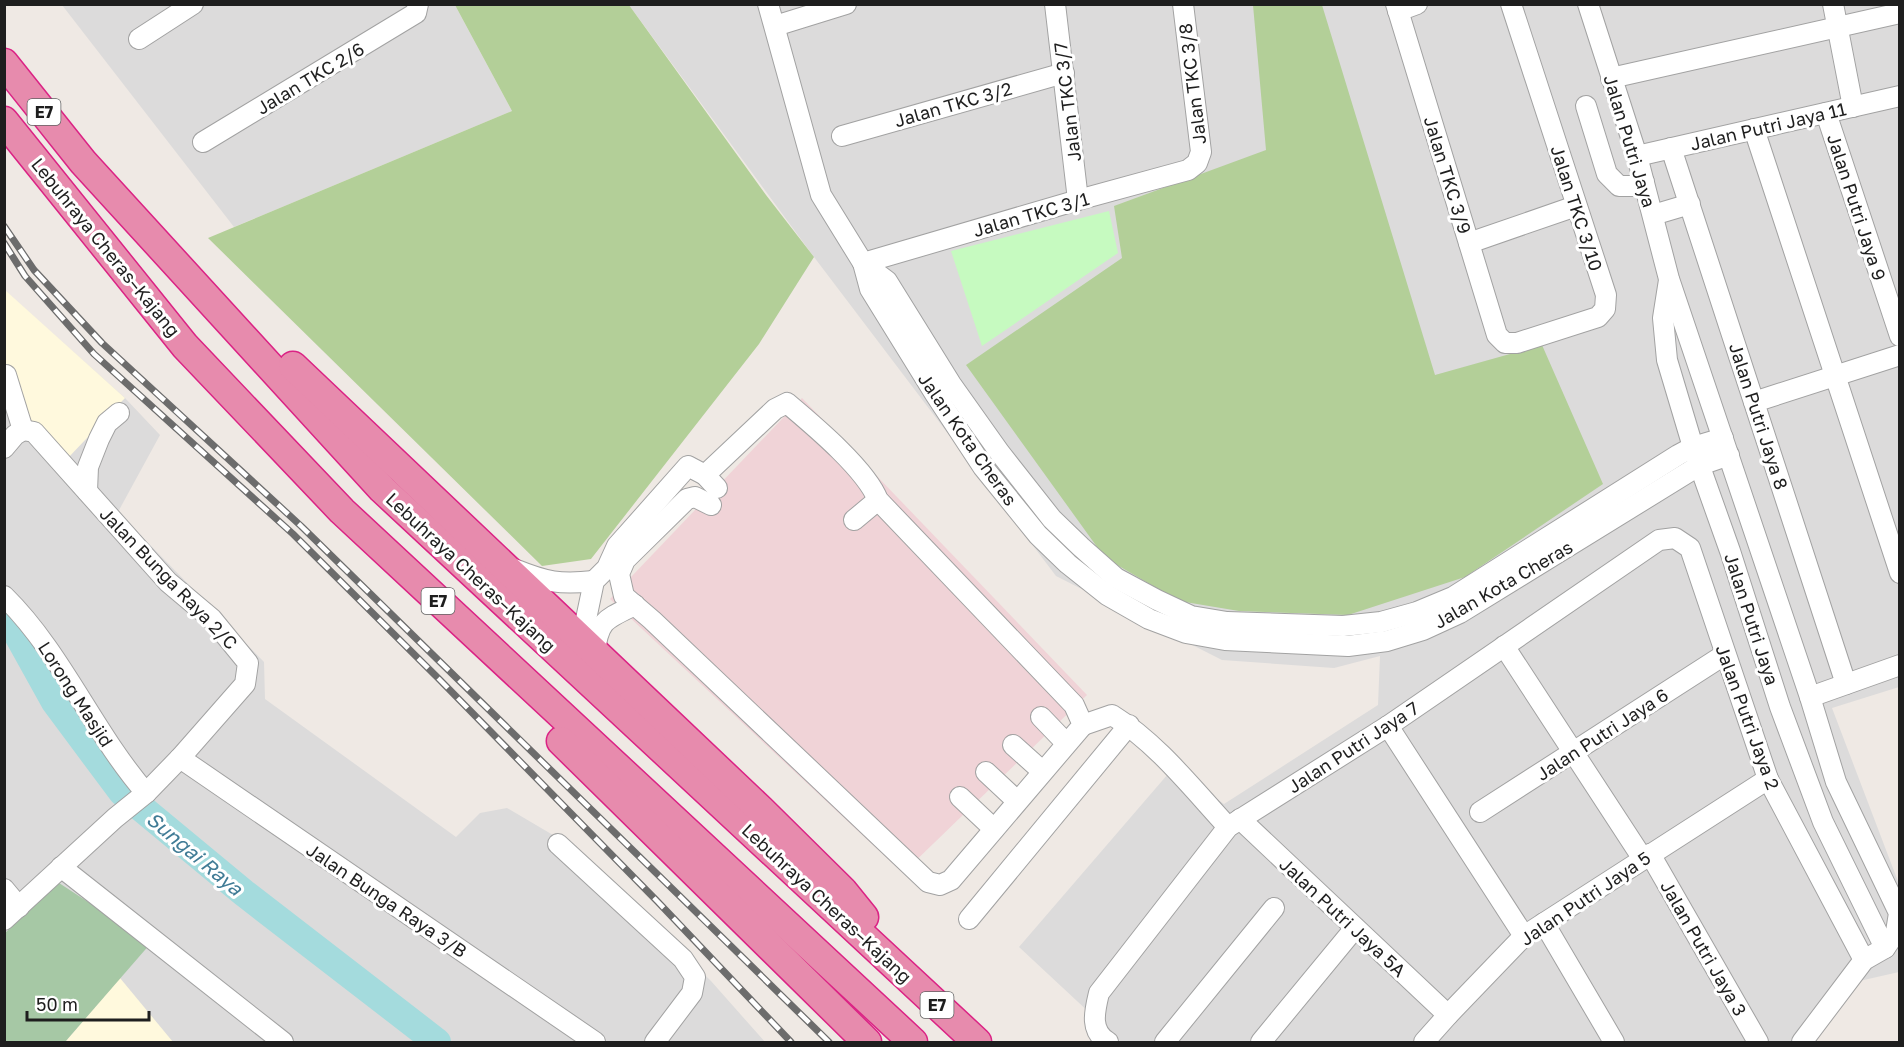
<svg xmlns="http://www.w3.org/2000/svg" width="1904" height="1047" font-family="'Golos Text',sans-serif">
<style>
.residential{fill:#dcdbdb}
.commercial{fill:#f0d3d7}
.education{fill:#fff9dd}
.forest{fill:#b3cf98}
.cemetery{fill:#a6c8a5}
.park{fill:#c6fac0}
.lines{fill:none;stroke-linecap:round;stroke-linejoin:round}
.river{stroke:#a4dbdd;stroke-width:28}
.minor-casing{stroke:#a2a2a2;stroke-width:22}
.highway-casing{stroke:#db2385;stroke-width:31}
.minor{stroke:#fff;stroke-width:20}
.highway{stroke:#e78bad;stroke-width:28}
.rail-casing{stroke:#6c6c6c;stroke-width:7}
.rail{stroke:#fff;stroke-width:4.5;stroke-dasharray:14;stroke-linecap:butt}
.labels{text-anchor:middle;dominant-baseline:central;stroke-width:6;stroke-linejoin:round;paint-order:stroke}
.shield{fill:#fff;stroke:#626262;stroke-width:1.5}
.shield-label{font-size:16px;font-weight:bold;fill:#1e1e1e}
.street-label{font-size:18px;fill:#1e1e1e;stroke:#fff}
.water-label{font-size:20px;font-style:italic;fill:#417c96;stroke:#fff}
</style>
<rect width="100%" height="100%" fill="#efe9e4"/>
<g class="residential">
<polygon points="62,5 455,5 512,111 234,227"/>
<polygon points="629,5 1899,5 1899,687 1832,708 1899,884 1899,972 1855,982 1813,1042 1121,1042 1019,947 1174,767 1224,804 1378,705 1380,656 1334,668 1222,660 1056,576 814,257"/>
<polygon points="4,290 125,398 160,435 118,512 264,662 265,699 456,837 480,813 507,808 575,848 711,981 765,1042 5,1042"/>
</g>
<polygon class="commercial" points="802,398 1087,695 903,873 610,599"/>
<g class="education">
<polygon points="5,290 125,398 68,458 14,423 5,411"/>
<polygon points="120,978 173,1042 65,1042"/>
</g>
<g class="forest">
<polygon points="629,5 766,195 814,257 759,344 591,559 542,566 208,238 512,111 455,5"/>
<polygon points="1253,5 1322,5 1435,375 1542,345 1603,484 1465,577 1348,615 1239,611 1179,601 1105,558 966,365 1122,258 1114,206 1266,150"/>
</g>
<polygon class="cemetery" points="59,883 151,943 65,1042 5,1042 5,933"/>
<polygon class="park" points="1109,211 1118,253 982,346 951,251"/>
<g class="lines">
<polyline class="river" points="4,616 10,621 55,702 122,792 244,893 437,1042"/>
<g class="minor-casing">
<g id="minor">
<polyline points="768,4 821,195 863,263 870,289 935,394 983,467 1038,535 1068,564 1107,595 1149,619 1186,633 1225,640 1348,646 1387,641 1423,630 1460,613 1700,465 1729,455"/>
<polyline points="1055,4 1078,200"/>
<polyline points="1396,4 1497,335 1505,343 1517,343 1598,317 1605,309 1606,295 1511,4"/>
<polyline points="1588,4 1637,156 1669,279 1810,697 1836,782 1899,913 1896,932 1885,948 1864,960 1802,1042"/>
<polyline points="1833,4 1853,107"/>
<polyline points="1398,11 1417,4"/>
<polyline points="775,26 846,4"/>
<polyline points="139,39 193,4"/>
<polyline points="1611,78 1900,13"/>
<polyline points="1586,106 1607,174 1619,186 1632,186 1644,182"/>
<polyline points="1826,113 1900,336"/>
<polyline points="1754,129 1900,573"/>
<polyline points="842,136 1064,73"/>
<polyline points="203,142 416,13 418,4"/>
<polyline points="1671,148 1846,684"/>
<polyline points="1637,156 1900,96"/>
<polyline points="1653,215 1690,204"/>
<polyline points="1469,243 1576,206"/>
<polyline points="863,263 887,281 951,384 1000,453 1052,519 1081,547 1116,578 1157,600 1191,616 1227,622 1343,626 1381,622 1417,612 1453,597 1678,455 1693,447 1723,438"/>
<polyline points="863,263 1078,200 1188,170 1197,163 1201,152 1183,4"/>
<polyline points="1669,280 1663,318 1667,360 1693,447 1730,551 1780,707 1823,822 1885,948"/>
<polyline points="6,375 23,430"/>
<polyline points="1754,402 1900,355"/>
<polyline points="4,448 15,435 23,430"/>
<path d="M705 475 775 409 787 403C813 425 866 469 878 500L1074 705 1083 725 951 880 940 885 928 882 652 620 624 596 619 574 625 560 687 499 695 497 711 505"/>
<polyline points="87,491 88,467 99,439 107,423 119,413"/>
<polyline points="854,520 878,500"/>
<path d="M514 569C546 582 560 585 594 581"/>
<path d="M4 596C62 653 93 732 146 793"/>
<polyline points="584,643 585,624 594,581 607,568 617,546 688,466 705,475 717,488"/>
<polyline points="1504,646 1643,859"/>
<path d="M595 653C598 620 606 619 635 605"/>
<polyline points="1810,697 1900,665"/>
<polyline points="1041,717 1066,743"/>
<path d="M1083 725 1112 715C1157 743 1192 788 1228 827"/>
<polyline points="1388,726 1524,936"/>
<polyline points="1013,745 1042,771"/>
<polyline points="180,758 595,1042"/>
<polyline points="986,772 1017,801"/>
<polyline points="960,797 994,829"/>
<polyline points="1480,812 1724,655"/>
<polyline points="1240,819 1448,1015"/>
<polyline points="558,844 683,959 695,977 692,993 655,1042"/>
<polyline points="1650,854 1758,1042"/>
<polyline points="61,867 283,1042"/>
<polyline points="4,889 19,907"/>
<polyline points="969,919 1129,725"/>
<polyline points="4,920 115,818 146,793 180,758 245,684 248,663 212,619 168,582 34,432 23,430"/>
<polyline points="1544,923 1614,1042"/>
<path d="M1108 1042C1089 1031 1095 1010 1099 993L1228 827 1388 726 1659 540 1675 538 1690 548 1768 779 1864 960"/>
<polyline points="1165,1042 1274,908"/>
<polyline points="1261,1042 1355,928"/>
<polyline points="1424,1042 1448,1015 1524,936 1768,779"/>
</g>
</g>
<g class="highway-casing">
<g id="highway">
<polyline points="4,63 83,162 382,489 977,1042"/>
<polyline points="4,121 185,346 342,511 913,1042"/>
<polyline points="293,366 761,810 843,891 864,917"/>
<polyline points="561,741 867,1042"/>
</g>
</g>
<use href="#minor" class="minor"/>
<use href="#highway" class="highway"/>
<g class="rail-casing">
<g id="rail">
<polyline points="4,226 34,270 102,343 301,526 829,1042"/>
<polyline points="4,243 25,276 94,354 293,534 439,679 658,902 791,1042"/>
</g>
</g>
<use href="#rail" class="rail"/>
</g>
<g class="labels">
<g class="shield">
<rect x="27.5" y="99" width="33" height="26" rx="4.5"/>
<rect x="421.5" y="588" width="33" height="26" rx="4.5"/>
<rect x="920.5" y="992" width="33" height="26" rx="4.5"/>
</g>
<g class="shield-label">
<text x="44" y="112">E7</text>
<text x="438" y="601">E7</text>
<text x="937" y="1005">E7</text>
</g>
<g class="street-label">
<text transform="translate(310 78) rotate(-31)">Jalan TKC 2/6</text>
<text transform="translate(1192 84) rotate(-97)">Jalan TKC 3/8</text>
<text transform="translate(1067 102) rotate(-97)">Jalan TKC 3/7</text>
<text transform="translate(953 104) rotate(-16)">Jalan TKC 3/2</text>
<text transform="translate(1768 126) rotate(-13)">Jalan Putri Jaya 11</text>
<text transform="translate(1630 141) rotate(73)">Jalan Putri Jaya</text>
<text transform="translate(1448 175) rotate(73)">Jalan TKC 3/9</text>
<text transform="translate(1857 207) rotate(72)">Jalan Putri Jaya 9</text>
<text transform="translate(1577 208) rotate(72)">Jalan TKC 3/10</text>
<text transform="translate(1031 214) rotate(-16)">Jalan TKC 3/1</text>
<text transform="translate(106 247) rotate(51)">Lebuhraya Cheras–Kajang</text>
<text transform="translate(1759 416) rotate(72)">Jalan Putri Jaya 8</text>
<text transform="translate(968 439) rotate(55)">Jalan Kota Cheras</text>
<text transform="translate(471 572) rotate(43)">Lebuhraya Cheras–Kajang</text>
<text transform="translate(169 578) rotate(46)">Jalan Bunga Raya 2/C</text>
<text transform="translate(1503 584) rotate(-30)">Jalan Kota Cheras</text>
<text transform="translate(1752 619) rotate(72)">Jalan Putri Jaya</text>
<text transform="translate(76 694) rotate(57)">Lorong Masjid</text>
<text transform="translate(1748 717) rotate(70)">Jalan Putri Jaya 2</text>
<text transform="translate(1602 734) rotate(-33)">Jalan Putri Jaya 6</text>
<text transform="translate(1353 747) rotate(-33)">Jalan Putri Jaya 7</text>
<text transform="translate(1585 898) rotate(-34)">Jalan Putri Jaya 5</text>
<text transform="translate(387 900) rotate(34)">Jalan Bunga Raya 3/B</text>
<text transform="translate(827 903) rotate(43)">Lebuhraya Cheras–Kajang</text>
<text transform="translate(1343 917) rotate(43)">Jalan Putri Jaya 5A</text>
<text transform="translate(1704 948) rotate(60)">Jalan Putri Jaya 3</text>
</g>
<g class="water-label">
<text transform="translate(195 853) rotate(40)">Sungai Raya</text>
</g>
</g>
<rect width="1904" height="1047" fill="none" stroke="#1e1e1e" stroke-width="12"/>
<path d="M27 1011v9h122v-9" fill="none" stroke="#1e1e1e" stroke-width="3"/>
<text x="36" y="1011" font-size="18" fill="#1e1e1e" stroke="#ffffff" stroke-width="4.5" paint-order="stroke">50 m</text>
</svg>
